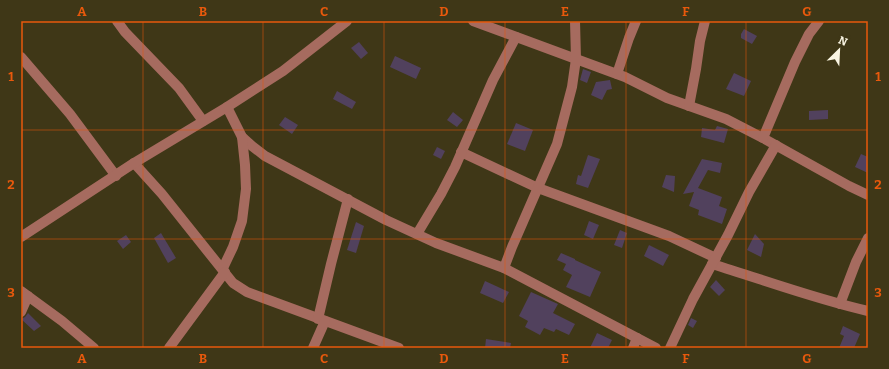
<svg xmlns="http://www.w3.org/2000/svg" width="889" height="369" font-family="Bitter,serif">
<style>
.building{fill:#51415d}
.lines{fill:none;stroke-linecap:round;stroke-linejoin:round}
.minor{stroke:#a66b5f;stroke-width:10}
.grid{fill:none;stroke:#e8590c;stroke-width:1;stroke-opacity:0.55}
.neatline{fill:none;stroke:#e8590c;stroke-width:1.5}
.grid-label{font-size:13px;text-anchor:middle;font-weight:bold;fill:#e8590c}
</style>
<rect width="100%" height="100%" fill="#3f3717"/>
<g class="building">
<polygon points="744,29 757,36 752,44 741,38 741,34"/>
<polygon points="359,42 368,53 361,59 351,48"/>
<polygon points="395,56 421,68 416,79 390,67"/>
<polygon points="583,69 591,72 587,83 580,80"/>
<polygon points="734,73 751,81 744,96 726,89"/>
<polygon points="610,80 612,89 607,90 602,100 591,95 596,82"/>
<polygon points="337,91 356,102 352,109 333,99"/>
<polygon points="828,110 828,119 809,120 809,111"/>
<polygon points="453,112 463,120 457,127 447,120"/>
<polygon points="285,117 298,125 292,134 279,125"/>
<polygon points="516,123 533,130 525,151 507,144"/>
<polygon points="717,126 728,129 724,143 701,137 702,128 715,130"/>
<polygon points="437,147 445,151 441,159 433,155"/>
<polygon points="861,154 868,157 868,173 855,167"/>
<polygon points="588,155 600,159 588,188 576,184 578,175 581,176"/>
<polygon points="702,159 722,163 720,173 708,170 698,188 722,197 719,206 727,209 722,224 698,215 699,210 689,206 694,192 683,194"/>
<polygon points="666,175 675,176 674,192 662,187"/>
<polygon points="589,221 599,225 593,239 584,235"/>
<polygon points="356,222 364,226 356,253 347,250"/>
<polygon points="620,230 627,233 622,248 614,245"/>
<polygon points="161,233 176,258 168,263 154,238"/>
<polygon points="755,234 764,244 761,257 747,250"/>
<polygon points="126,235 131,242 123,249 117,241"/>
<polygon points="649,245 669,255 663,266 644,256"/>
<polygon points="561,253 575,259 575,260 601,272 590,297 566,287 572,275 563,270 566,264 557,260"/>
<polygon points="716,280 725,290 719,296 710,287"/>
<polygon points="485,281 509,292 503,303 480,293"/>
<polygon points="531,292 558,304 553,313 575,324 569,335 556,329 554,332 544,328 540,335 525,327 528,321 519,316"/>
<polygon points="28,313 41,326 34,331 21,319 25,317"/>
<polygon points="691,318 697,321 693,328 688,325"/>
<polygon points="843,326 860,334 854,348 839,348 844,336 840,334"/>
<polygon points="597,333 612,340 608,348 590,348"/>
<polygon points="486,339 511,343 510,348 485,348"/>
</g>
<g class="lines">
<g class="minor">
<polyline points="117,21 125,32 179,88 203,121"/>
<polyline points="473,21 576,59 625,77 667,98 726,119 763,138 849,186 868,195"/>
<polyline points="21,57 70,114 116,176"/>
<polyline points="617,74 629,38 636,21"/>
<polyline points="689,106 696,69 700,41 705,21"/>
<polyline points="227,107 242,137 252,146 265,156 386,220 436,243 504,268 656,348"/>
<polyline points="763,138 795,62 809,34 819,21"/>
<polyline points="461,152 538,188 669,236 716,258"/>
<polyline points="134,163 162,194 233,283 247,292 399,348"/>
<polyline points="417,234 441,194 455,167 493,80 516,37"/>
<polyline points="21,237 134,163 227,107 283,71 347,21"/>
<path d="M712 264C764 280 815 299 868 311"/>
<polyline points="223,268 233,247 242,221 246,189 245,165 242,137"/>
<polyline points="504,268 512,247 557,144 572,87 576,59 575,21"/>
<polyline points="21,291 62,321 94,348"/>
<polyline points="840,304 856,262 868,238"/>
<polyline points="21,312 28,296"/>
<polyline points="318,319 331,264 348,199"/>
<polyline points="169,348 225,272"/>
<polyline points="313,348 325,321"/>
<polyline points="633,348 637,338"/>
<polyline points="670,348 693,299 728,235 749,192 776,145"/>
</g>
</g>
<path class="grid" d="M143 21V348M263 21V348M384 21V348M505 21V348M626 21V348M746 21V348M21 130H868M21 239H868"/>
<rect width="889" height="369" fill="none" stroke="#3f3717" stroke-width="44"/>
<g transform="translate(839 50) rotate(24)" stroke="#3f3717" stroke-width="3" paint-order="stroke">
<path d="M0-3L7 15L0 10L-7 15Z" fill="#faf5e3"/>
<text y="-6" font-size="11" font-weight="bold" text-anchor="middle" fill="#faf5e3">N</text>
</g>
<rect x="22" y="22" width="845" height="325" class="neatline"/>
<g class="grid-label">
<text x="82" y="16">A</text>
<text x="203" y="16">B</text>
<text x="324" y="16">C</text>
<text x="444" y="16">D</text>
<text x="565" y="16">E</text>
<text x="686" y="16">F</text>
<text x="807" y="16">G</text>
<text x="11" y="81">1</text>
<text x="878" y="81">1</text>
<text x="11" y="189">2</text>
<text x="878" y="189">2</text>
<text x="11" y="297">3</text>
<text x="878" y="297">3</text>
<text x="82" y="363">A</text>
<text x="203" y="363">B</text>
<text x="324" y="363">C</text>
<text x="444" y="363">D</text>
<text x="565" y="363">E</text>
<text x="686" y="363">F</text>
<text x="807" y="363">G</text>
</g>
</svg>
